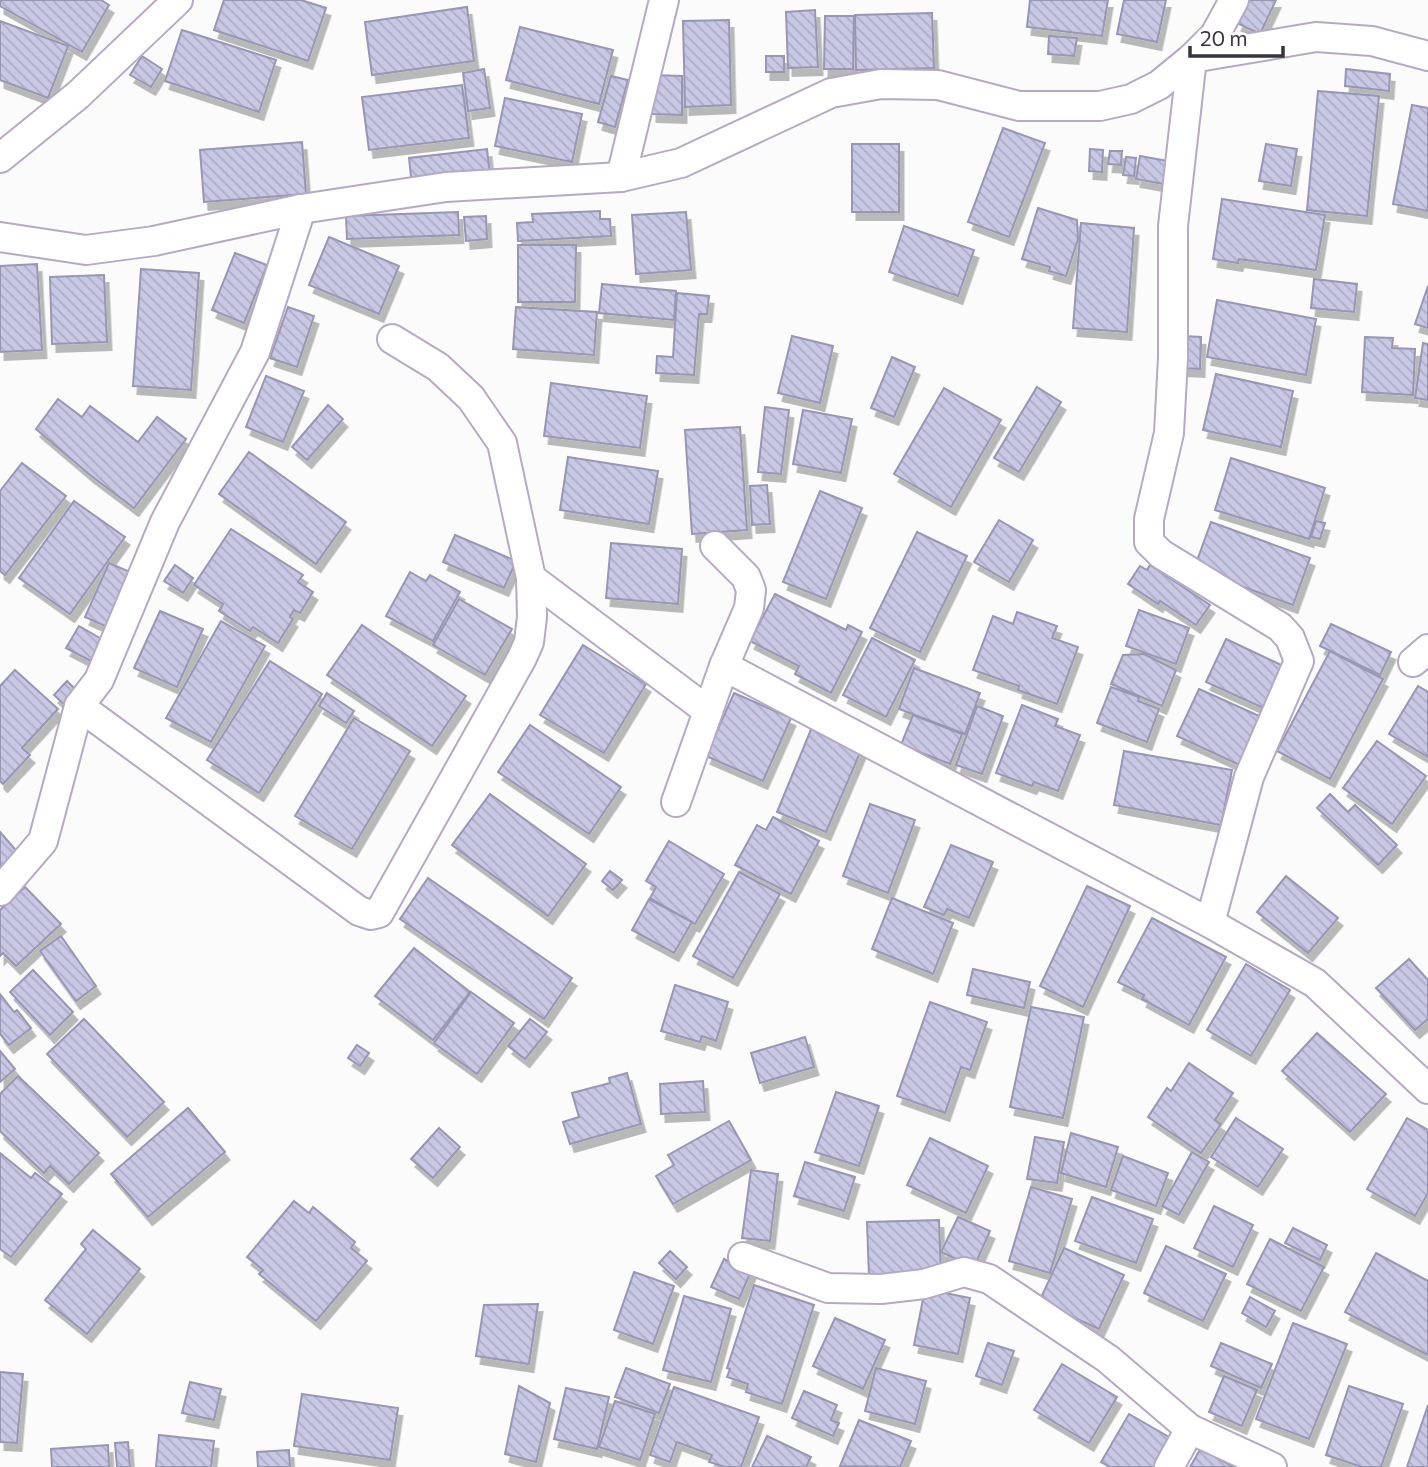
<svg xmlns="http://www.w3.org/2000/svg" width="1428" height="1467" font-family="Commissioner,sans-serif">
<style>
.building{fill:url(#building-back-hatch);stroke:#9896b2;stroke-width:2;filter:url(#shadow)}
.lines{fill:none;stroke-linecap:round;stroke-linejoin:round}
.street-casing{stroke:#b6a9c4;stroke-width:32}
.street{stroke:#fff;stroke-width:28}
</style>
<defs>
<pattern id="building-back-hatch" width="6" height="6" patternUnits="userSpaceOnUse" patternTransform="scale(1.75)"><rect width="6" height="6" fill="#c8c7e4"/><path d="M-1 5l2 2M0 0l6 6M5-1l2 2" fill="none" stroke="#adabc5"/></pattern>
<filter id="shadow"><feDropShadow dx="4.5" dy="8" stdDeviation="0" flood-color="#0004"/></filter>
</defs>
<rect width="100%" height="100%" fill="#fbfbfb"/>
<g class="building">
<polygon points="0,0 101,0 109,5 82,52 0,6"/>
<polygon points="224,0 301,0 326,8 308,61 214,30"/>
<polygon points="1030,0 1108,0 1102,36 1027,27"/>
<polygon points="1124,0 1166,0 1157,42 1117,34"/>
<polygon points="1248,0 1276,0 1260,34 1237,23"/>
<polygon points="467,7 474,61 372,75 365,22"/>
<polygon points="815,10 818,67 788,68 786,12"/>
<polygon points="932,13 934,68 856,70 855,15"/>
<polygon points="825,16 854,16 853,69 824,69"/>
<polygon points="729,20 731,105 685,107 683,21"/>
<polygon points="0,21 68,46 48,98 0,80"/>
<polygon points="520,27 613,50 599,104 506,80"/>
<polygon points="182,30 276,60 259,112 165,81"/>
<polygon points="1049,36 1077,38 1074,56 1048,54"/>
<polygon points="142,56 162,69 151,87 130,75"/>
<rect x="766" y="56" width="18" height="16"/>
<polygon points="484,69 490,108 468,111 463,73"/>
<polygon points="1346,69 1390,74 1389,91 1345,86"/>
<polygon points="652,75 682,76 682,115 652,114"/>
<polygon points="611,76 628,80 615,127 598,122"/>
<polygon points="462,85 469,138 369,150 362,97"/>
<polygon points="1318,91 1379,96 1367,216 1307,210"/>
<polygon points="505,98 582,114 572,162 495,146"/>
<polygon points="1412,105 1428,108 1428,211 1393,204"/>
<polygon points="1003,128 1045,143 1009,237 968,222"/>
<polygon points="302,142 306,194 204,202 200,150"/>
<rect x="852" y="144" width="47" height="68"/>
<polygon points="1266,144 1297,149 1291,186 1259,181"/>
<polygon points="487,149 490,176 412,186 409,158"/>
<polygon points="1090,149 1103,150 1102,172 1089,171"/>
<polygon points="1110,151 1122,151 1121,165 1108,164"/>
<polygon points="1140,156 1168,161 1164,184 1136,179"/>
<polygon points="1126,157 1136,158 1134,176 1123,175"/>
<polygon points="1222,199 1325,215 1316,270 1239,259 1238,263 1213,259"/>
<polygon points="1038,208 1077,220 1078,239 1066,276 1049,271 1050,267 1022,259"/>
<polygon points="600,211 600,219 610,219 611,236 518,241 517,223 533,222 532,214"/>
<polygon points="458,212 459,235 347,239 346,216"/>
<polygon points="686,212 691,270 636,274 632,215"/>
<polygon points="486,216 487,239 466,241 464,217"/>
<polygon points="1081,223 1134,228 1127,332 1073,328"/>
<polygon points="904,226 974,250 958,296 889,272"/>
<polygon points="329,237 399,266 379,314 309,285"/>
<polygon points="518,245 576,245 575,302 518,302"/>
<polygon points="235,253 267,265 244,323 212,310"/>
<polygon points="37,264 42,350 0,352 0,266"/>
<polygon points="141,269 199,273 191,390 133,386"/>
<polygon points="104,275 107,342 52,344 50,277"/>
<polygon points="1314,279 1357,284 1354,312 1311,308"/>
<polygon points="602,284 676,291 674,320 599,313"/>
<polygon points="1428,286 1428,328 1415,324"/>
<polygon points="677,293 709,296 707,314 699,314 694,375 656,373 657,356 673,357"/>
<polygon points="1217,300 1316,319 1306,375 1207,357"/>
<polygon points="288,307 314,316 297,367 270,358"/>
<polygon points="516,307 597,312 594,355 513,349"/>
<polygon points="792,336 833,346 820,403 778,393"/>
<polygon points="1183,336 1201,337 1200,369 1182,368"/>
<polygon points="1365,337 1393,338 1392,348 1415,349 1413,395 1362,392"/>
<polygon points="1423,343 1428,344 1428,400 1415,398"/>
<polygon points="892,357 915,367 894,417 871,408"/>
<polygon points="1216,374 1293,391 1281,447 1203,430"/>
<polygon points="266,376 304,391 283,442 246,427"/>
<polygon points="551,383 647,396 640,448 544,436"/>
<polygon points="1037,387 1061,402 1019,472 994,458"/>
<polygon points="944,388 1001,420 951,507 894,474"/>
<polygon points="58,399 82,417 90,406 138,442 157,417 186,439 134,508 90,475 36,429"/>
<polygon points="328,405 343,419 307,460 292,447"/>
<polygon points="765,407 789,410 781,474 758,472"/>
<polygon points="803,410 852,419 841,473 793,464"/>
<polygon points="740,427 747,530 692,534 685,430"/>
<polygon points="249,452 346,522 316,564 219,494"/>
<polygon points="568,457 658,471 649,524 560,510"/>
<polygon points="1231,458 1325,488 1309,539 1215,510"/>
<polygon points="22,463 66,496 5,575 0,571 0,491"/>
<polygon points="767,485 770,524 752,525 750,486"/>
<polygon points="820,491 862,508 826,599 783,582"/>
<polygon points="74,501 125,537 70,614 19,578"/>
<polygon points="999,520 1033,540 1009,582 974,562"/>
<polygon points="1316,521 1325,523 1320,539 1311,537"/>
<polygon points="1211,522 1310,558 1293,605 1194,569"/>
<polygon points="231,529 303,575 298,582 313,592 300,613 294,610 290,617 293,619 278,643 253,627 250,631 219,611 223,604 194,585"/>
<polygon points="917,532 967,556 920,652 870,628"/>
<polygon points="455,535 516,561 504,588 443,562"/>
<polygon points="611,543 682,549 678,604 606,598"/>
<polygon points="109,563 130,572 107,627 85,617"/>
<polygon points="175,565 193,578 183,593 164,581"/>
<polygon points="1150,565 1210,605 1196,625 1160,601 1158,604 1128,584 1140,566 1147,570"/>
<polygon points="410,572 426,581 430,575 460,592 433,641 386,616"/>
<polygon points="775,594 846,630 848,625 862,632 831,693 795,674 799,666 750,641"/>
<polygon points="459,599 512,629 485,675 433,645"/>
<polygon points="1139,610 1189,628 1176,664 1126,646"/>
<polygon points="160,611 203,629 177,687 134,668"/>
<polygon points="1017,612 1057,626 1052,638 1078,647 1057,704 1018,690 1019,686 973,670 993,616 1013,624"/>
<polygon points="221,621 265,646 211,742 166,718"/>
<polygon points="1331,624 1391,652 1380,675 1320,646"/>
<polygon points="362,625 466,696 432,746 327,675"/>
<polygon points="79,626 105,641 93,662 66,648"/>
<polygon points="872,638 915,660 886,717 843,695"/>
<polygon points="1226,639 1290,669 1270,711 1206,682"/>
<polygon points="583,645 646,684 604,753 540,715"/>
<polygon points="1330,651 1383,679 1330,779 1277,751"/>
<polygon points="1144,654 1176,670 1162,706 1111,684 1123,655"/>
<polygon points="270,661 322,694 259,793 207,760"/>
<polygon points="914,668 980,693 965,734 899,709"/>
<polygon points="15,670 58,709 22,748 30,755 3,784 0,781 0,686"/>
<polygon points="67,681 84,698 71,711 54,695"/>
<polygon points="1418,686 1428,692 1428,757 1389,734"/>
<polygon points="1111,687 1139,697 1138,701 1159,709 1147,742 1097,723"/>
<polygon points="1199,689 1266,719 1244,767 1177,736"/>
<polygon points="327,693 354,711 346,723 319,706"/>
<polygon points="734,693 791,718 763,781 706,756"/>
<polygon points="1022,705 1058,719 1055,726 1080,735 1058,791 1034,782 1032,786 996,773"/>
<polygon points="977,706 1003,716 982,774 956,765"/>
<polygon points="913,715 962,734 950,764 901,745"/>
<polygon points="354,718 410,751 352,849 295,816"/>
<polygon points="530,725 621,787 589,834 498,772"/>
<polygon points="812,727 862,748 826,832 777,812"/>
<polygon points="1377,741 1426,776 1392,824 1343,788"/>
<polygon points="1124,751 1232,770 1221,825 1114,805"/>
<polygon points="490,794 586,864 548,916 452,845"/>
<polygon points="1330,794 1348,812 1355,805 1397,845 1378,865 1317,808"/>
<polygon points="870,804 915,820 888,893 843,876"/>
<polygon points="773,817 819,841 791,894 735,865 757,825 766,830"/>
<polygon points="0,832 20,855 0,873"/>
<polygon points="669,841 724,874 695,924 650,898 656,887 646,881"/>
<polygon points="951,845 993,862 969,918 947,909 944,915 924,907"/>
<polygon points="610,871 622,880 613,890 602,881"/>
<polygon points="739,872 780,894 733,978 693,956"/>
<polygon points="1286,876 1338,918 1308,953 1257,912"/>
<polygon points="428,878 572,978 544,1019 400,919"/>
<polygon points="1087,886 1130,906 1083,1007 1040,986"/>
<polygon points="25,887 61,924 16,966 3,953 0,956 0,910"/>
<polygon points="892,898 953,923 933,974 872,949"/>
<polygon points="649,899 692,922 674,953 632,930"/>
<polygon points="1152,918 1226,957 1189,1025 1142,999 1144,995 1118,982"/>
<polygon points="61,936 96,986 76,1001 40,951"/>
<polygon points="414,948 470,992 433,1040 375,996"/>
<polygon points="1409,959 1428,980 1428,1019 1415,1030 1376,988"/>
<polygon points="1246,964 1290,990 1251,1056 1207,1030"/>
<polygon points="973,969 1030,982 1024,1008 967,995"/>
<polygon points="33,970 73,1012 50,1035 10,992"/>
<polygon points="675,985 728,1002 716,1041 702,1036 700,1042 661,1031"/>
<polygon points="471,992 514,1023 477,1074 434,1043"/>
<polygon points="0,994 14,1012 17,1010 31,1028 9,1045 0,1034"/>
<polygon points="930,1002 987,1022 970,1070 961,1067 945,1113 897,1096"/>
<polygon points="1031,1007 1084,1017 1063,1118 1010,1107"/>
<polygon points="84,1019 164,1102 127,1137 47,1054"/>
<polygon points="530,1019 547,1032 525,1059 508,1046"/>
<polygon points="1317,1033 1386,1094 1350,1132 1282,1071"/>
<polygon points="805,1037 814,1067 760,1083 751,1053"/>
<polygon points="357,1045 369,1053 360,1066 348,1058"/>
<polygon points="0,1051 15,1069 0,1082"/>
<polygon points="1189,1063 1233,1093 1215,1120 1221,1124 1201,1153 1148,1117 1167,1088 1171,1091"/>
<polygon points="627,1073 641,1124 570,1144 563,1122 579,1117 572,1093 610,1083 609,1078"/>
<polygon points="18,1076 99,1153 69,1184 50,1166 44,1173 0,1131 0,1094"/>
<polygon points="703,1081 705,1112 661,1114 660,1084"/>
<polygon points="836,1092 879,1106 859,1166 815,1152"/>
<polygon points="188,1108 225,1152 148,1217 111,1174"/>
<polygon points="1236,1118 1283,1149 1258,1187 1211,1157"/>
<polygon points="1407,1118 1428,1130 1428,1193 1415,1216 1367,1189"/>
<polygon points="729,1121 751,1160 673,1204 656,1176 674,1165 668,1155"/>
<polygon points="439,1128 460,1147 433,1178 411,1159"/>
<polygon points="1071,1133 1118,1147 1106,1187 1061,1173"/>
<polygon points="1035,1137 1064,1142 1057,1183 1027,1179"/>
<polygon points="930,1138 988,1166 966,1213 907,1185"/>
<polygon points="1192,1152 1209,1162 1179,1215 1162,1206"/>
<polygon points="0,1153 31,1178 35,1173 62,1194 11,1257 0,1249"/>
<polygon points="1123,1156 1168,1173 1156,1206 1111,1190"/>
<polygon points="805,1162 855,1177 844,1211 794,1196"/>
<polygon points="751,1170 778,1174 770,1241 742,1238"/>
<polygon points="1031,1187 1072,1199 1050,1273 1009,1261"/>
<polygon points="1092,1197 1153,1219 1136,1263 1075,1241"/>
<polygon points="294,1201 309,1213 313,1207 355,1242 351,1248 367,1261 316,1321 259,1274 263,1270 247,1257"/>
<polygon points="1214,1206 1253,1225 1233,1267 1194,1248"/>
<polygon points="958,1217 990,1231 974,1267 941,1252"/>
<polygon points="939,1220 941,1275 869,1277 867,1222"/>
<polygon points="1293,1228 1327,1245 1320,1260 1285,1243"/>
<polygon points="93,1230 140,1269 87,1334 45,1300 86,1249 81,1244"/>
<polygon points="1270,1239 1324,1267 1301,1311 1247,1284"/>
<polygon points="1166,1246 1226,1274 1203,1321 1144,1293"/>
<polygon points="1064,1248 1124,1275 1099,1329 1039,1302"/>
<polygon points="670,1251 687,1267 676,1279 659,1263"/>
<polygon points="1376,1253 1428,1281 1428,1355 1345,1312"/>
<polygon points="724,1259 751,1271 739,1299 711,1287"/>
<polygon points="634,1272 674,1286 653,1344 614,1330"/>
<polygon points="754,1285 814,1305 782,1404 746,1392 748,1384 727,1377 730,1369 727,1368"/>
<polygon points="925,1289 970,1298 958,1354 914,1345"/>
<polygon points="684,1296 731,1309 711,1382 663,1370"/>
<polygon points="1250,1297 1275,1311 1266,1327 1242,1313"/>
<polygon points="538,1304 529,1364 476,1356 484,1305"/>
<polygon points="835,1318 885,1340 863,1389 813,1366"/>
<polygon points="1293,1323 1347,1344 1309,1439 1256,1419"/>
<polygon points="988,1343 1014,1351 1002,1385 976,1376"/>
<polygon points="1221,1343 1272,1364 1261,1388 1211,1366"/>
<polygon points="1062,1364 1117,1397 1089,1443 1034,1410"/>
<polygon points="626,1368 670,1384 659,1413 615,1397"/>
<polygon points="876,1368 926,1381 915,1424 865,1411"/>
<polygon points="0,1372 23,1374 17,1443 0,1442"/>
<polygon points="1224,1376 1257,1390 1242,1426 1209,1412"/>
<polygon points="190,1382 221,1389 214,1420 182,1413"/>
<polygon points="519,1386 550,1403 536,1462 505,1454"/>
<polygon points="1349,1386 1403,1404 1381,1467 1362,1467 1326,1455"/>
<polygon points="674,1387 759,1417 741,1467 725,1467 709,1462 712,1455 677,1442 670,1462 650,1455"/>
<polygon points="566,1388 609,1397 597,1449 554,1439"/>
<polygon points="804,1391 837,1405 831,1420 839,1423 833,1436 792,1418"/>
<polygon points="302,1394 398,1408 390,1460 294,1446"/>
<polygon points="615,1401 655,1414 640,1460 599,1447"/>
<polygon points="1428,1405 1428,1467 1407,1467"/>
<polygon points="1129,1414 1176,1441 1161,1467 1110,1467 1101,1462"/>
<polygon points="859,1420 911,1441 900,1467 840,1466"/>
<polygon points="159,1435 214,1441 211,1467 156,1467"/>
<polygon points="767,1436 811,1457 806,1467 752,1467"/>
<polygon points="128,1442 130,1467 117,1467 115,1443"/>
<polygon points="108,1445 109,1467 52,1467 51,1449"/>
<polygon points="1201,1448 1233,1467 1190,1467"/>
<polygon points="289,1450 290,1467 258,1467 257,1452"/>
</g>
<g class="lines">
<g class="street-casing">
<g id="street">
<polyline points="0,158 78,95 178,0"/>
<polyline points="621,177 664,0"/>
<polyline points="0,237 86,250 154,241 301,209 446,187 621,177 681,163 831,93 881,84 938,85 1019,106 1100,106 1131,99 1159,85 1192,58 1316,37 1372,41 1428,56"/>
<polyline points="531,578 708,711"/>
<polyline points="1413,662 1428,649"/>
<polyline points="724,666 1210,923 1315,983 1428,1089"/>
<polyline points="79,706 359,911 371,915 379,913 522,658 529,642 532,617 531,578 502,443 471,398 438,367 392,339"/>
<polyline points="676,802 724,666 749,608 751,590 746,577 715,546"/>
<polyline points="0,891 43,841 79,706 99,680 165,522 255,352 301,209"/>
<polyline points="1210,923 1249,777 1299,661 1290,638 1280,627 1161,554 1149,542 1149,519 1169,433 1173,358 1173,226 1192,58 1215,35 1234,0"/>
<polyline points="743,1257 828,1288 881,1289 924,1284 964,1272 989,1279 1108,1359 1190,1429"/>
<polyline points="1169,1467 1190,1429 1272,1467"/>
</g>
</g>
<use href="#street" class="street"/>
</g>
<path d="M1190 46v10h93v-10" fill="none" stroke="#39333e" stroke-width="3.5"/>
<text x="1200" y="46" font-size="21" fill="#39333e" stroke="#ffffff" stroke-width="5" paint-order="stroke">20 m</text>
</svg>
